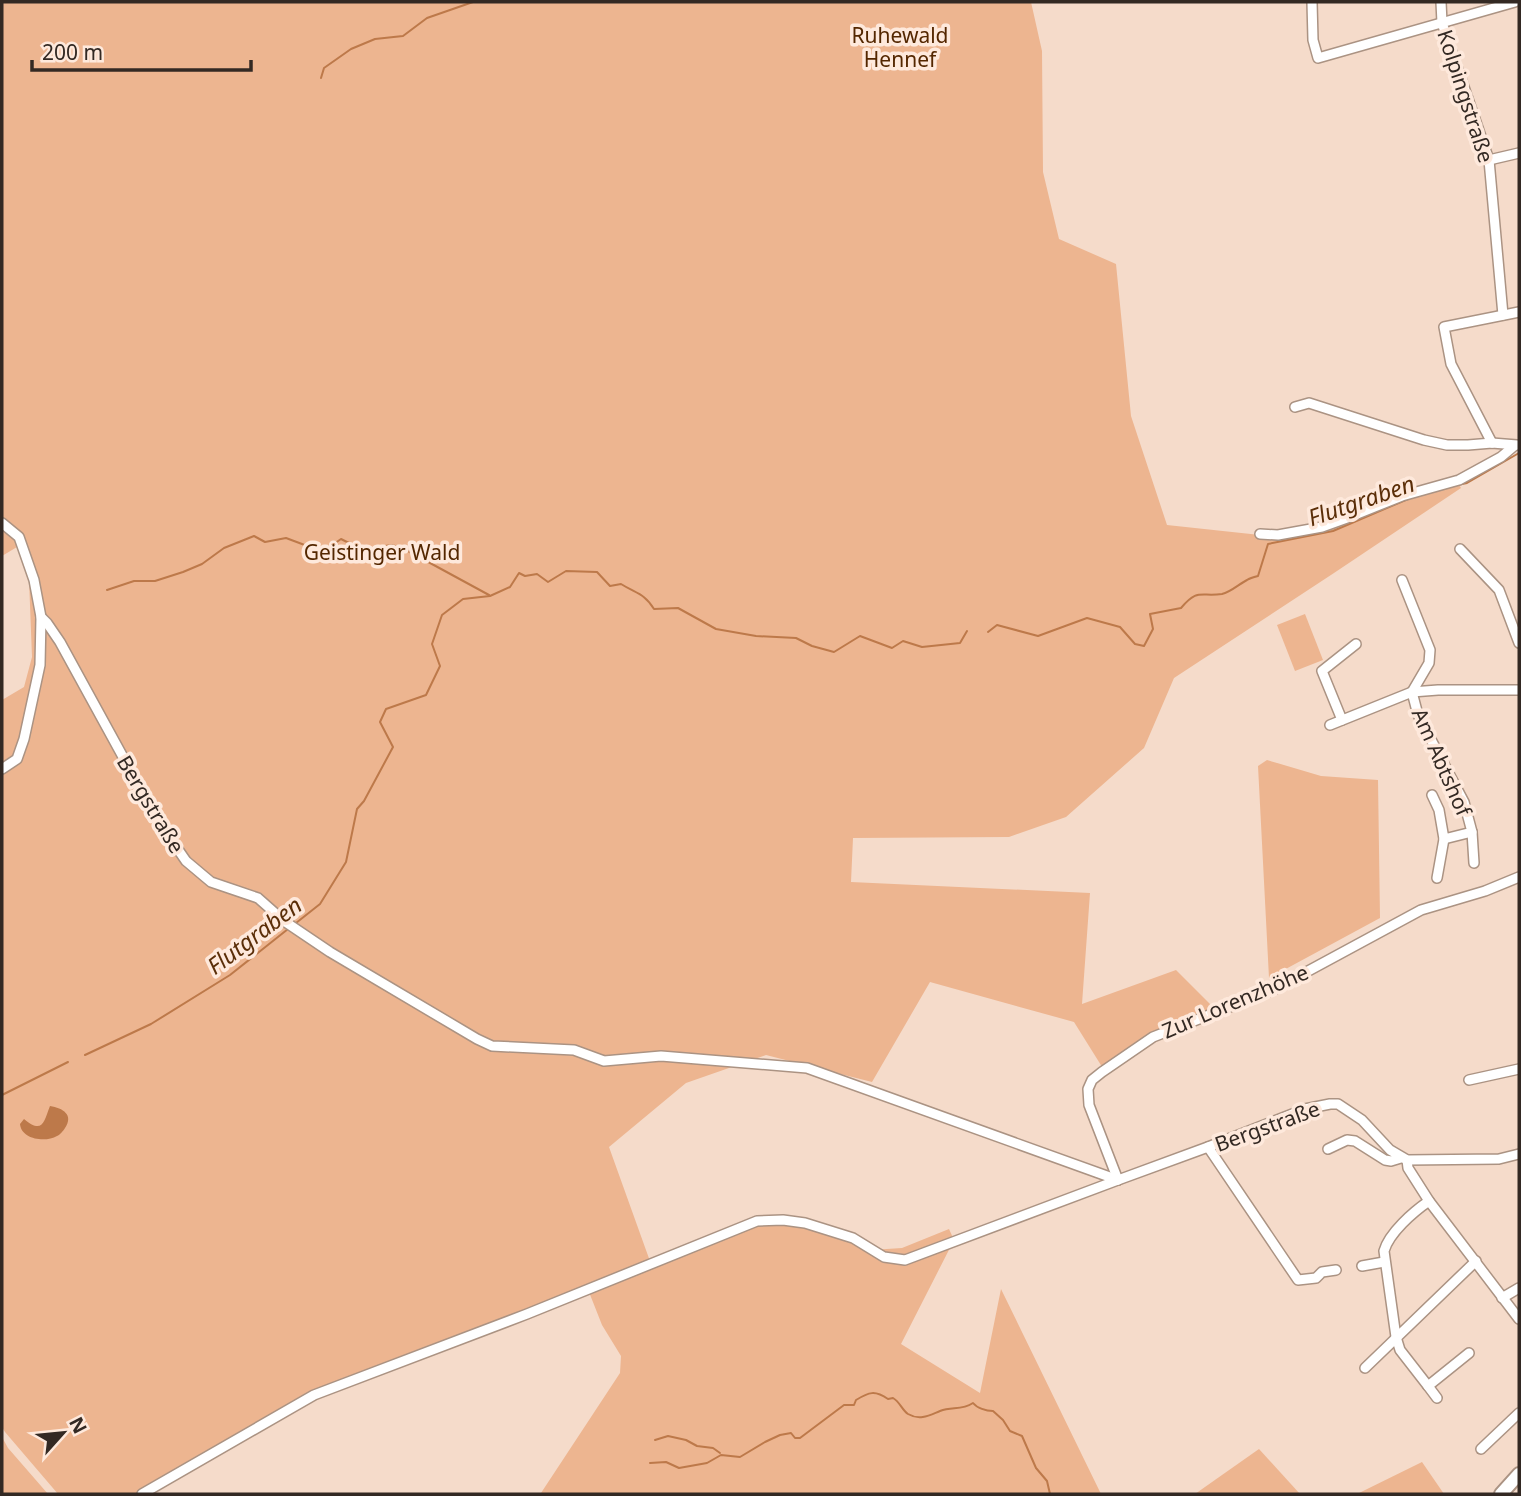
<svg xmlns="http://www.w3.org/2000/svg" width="1521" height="1496" font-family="'Noto Sans',sans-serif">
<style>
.green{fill:#edb590}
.water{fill:#bd794a}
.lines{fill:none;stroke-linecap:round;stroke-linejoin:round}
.stream{stroke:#bd794a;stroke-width:2}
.minor-casing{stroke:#ab9383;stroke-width:12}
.secondary-casing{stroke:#ab9383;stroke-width:16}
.minor{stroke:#fff;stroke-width:9}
.secondary{stroke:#fff;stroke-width:12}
.labels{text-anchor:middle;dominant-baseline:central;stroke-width:7;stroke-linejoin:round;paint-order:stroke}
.park-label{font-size:21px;fill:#542700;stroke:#fee9dc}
.street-label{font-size:21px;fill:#332923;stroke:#fee9dc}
.water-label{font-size:23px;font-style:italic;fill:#5b2e08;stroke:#fee9dc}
</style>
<rect width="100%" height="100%" fill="#f5dbca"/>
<g class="green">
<polygon points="2,2 1031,2 1042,51 1043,172 1059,239 1116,264 1131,416 1167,525 1260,535 1322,527 1457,481 1461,488 1334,573 1174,678 1144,748 1066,817 1009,837 853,838 851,882 1090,893 1082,1004 1176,970 1217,1011 1153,1037 1104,1070 1074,1022 930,982 872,1082 766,1055 686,1083 609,1147 651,1264 733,1229 783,1219 805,1223 871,1250 902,1248 949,1229 954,1240 901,1344 980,1393 1001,1289 1101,1494 542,1494 541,1493 620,1373 621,1356 602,1325 589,1292 314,1395 141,1494 58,1494 5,1432 2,1427 2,700 24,687 32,657 29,579 17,547 2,556"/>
<polygon points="1305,614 1323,660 1295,671 1277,625"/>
<polygon points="1267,760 1321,776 1378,780 1380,918 1269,978 1258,766"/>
<polygon points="2,1437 8,1448 48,1494 2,1494"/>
<polygon points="1259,1449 1300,1494 1195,1494"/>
<polygon points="1422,1462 1444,1494 1357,1494"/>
</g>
<path class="water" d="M50 1106C63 1108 74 1115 65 1128 63 1131 60 1135 57 1136 45 1143 21 1139 20 1124L24 1119C43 1135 44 1121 50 1106Z"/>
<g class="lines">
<g class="stream">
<polyline points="321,78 324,68 351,49 375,39 403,36 427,18 473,2"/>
<polyline points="1457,485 1467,483 1519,453"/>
<polyline points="107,590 134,581 155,581 183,572 202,564 224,548 254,536 265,542 286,538 310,547 331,546 341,539 353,545 359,550 392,545 408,551 489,595"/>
<path d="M988 632 997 625 1038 636 1087 618 1120 627 1135 644 1144 646 1153 629 1150 614 1181 608C1198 588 1200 597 1222 594 1231 592 1239 584 1247 580 1250 578 1254 577 1258 576L1268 544 1333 531 1408 499"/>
<path d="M296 923 320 904 346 862 357 809 364 801 393 747 380 722 386 709 426 695 440 666 432 644 442 615 463 599 490 596 510 587 519 573 525 576 537 574 548 582 566 571 597 572 610 586 621 584C637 594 644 593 654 609L678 608 716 629 756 636 796 638 812 646 834 652 860 636 892 648 903 641 922 647 960 643 967 631"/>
<polyline points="85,1055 151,1024 230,975 288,929"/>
<polyline points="2,1095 68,1062"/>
<polyline points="655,1440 668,1436 686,1440 697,1446 713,1448 720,1453"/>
<path d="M650 1463 666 1462 679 1468 707 1463 721 1455 740 1457 765 1442 780 1435 791 1433 795 1438H800L844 1405H854L856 1400C869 1392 875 1390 888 1399L893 1398C900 1402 902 1410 908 1414 920 1421 930 1415 940 1411 952 1406 961 1411 973 1403 977 1408 986 1411 993 1411L1003 1420 1010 1431 1022 1436 1036 1468 1047 1481 1050 1494"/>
</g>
<g class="minor-casing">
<g id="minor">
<polyline points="1312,2 1313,40 1318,58 1515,2"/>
<polyline points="1441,2 1442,23 1489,160 1503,315"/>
<polyline points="1489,160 1519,153"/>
<polyline points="1295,407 1309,403 1424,440 1447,445 1468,445 1492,443 1517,445"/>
<polyline points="1492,443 1451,364 1444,327 1519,312"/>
<polyline points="2,523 19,537 34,580 41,617 40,665 24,739 17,759 2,769"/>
<polyline points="1260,534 1278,535 1322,527 1347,518 1402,496 1459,480 1501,457 1514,446"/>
<polyline points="1460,549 1499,590 1519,643"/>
<polyline points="1402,580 1430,650 1429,663 1412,692 1418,715 1464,802 1472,832 1444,839 1439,810 1432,795"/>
<polyline points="41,617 47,623 60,642 157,819 186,861 211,882 258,898 284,921 330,952 477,1039 492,1046 574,1050 604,1061 661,1056 807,1068 1118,1180"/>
<polyline points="1342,720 1322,671 1356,644"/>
<polyline points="1330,725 1412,692 1438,690 1519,690"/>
<polyline points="1472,832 1474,863"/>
<polyline points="1437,878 1444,839"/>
<polyline points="1469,1080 1519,1069"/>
<polyline points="1208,1147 1298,1280 1316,1278 1322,1272 1336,1270"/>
<polyline points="1328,1149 1347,1140 1355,1141 1385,1160 1391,1161 1401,1158"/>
<polyline points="1407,1160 1408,1168 1429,1201 1519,1319"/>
<polyline points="1118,1180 1089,1105 1088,1089 1092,1080 1102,1072 1153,1037 1273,990 1421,910 1485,891 1519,877"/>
<path d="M1429 1201C1413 1212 1389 1233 1384 1251L1396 1337 1400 1350 1428 1386 1469 1353"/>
<polyline points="1362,1266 1384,1262"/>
<polyline points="1502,1298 1519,1288"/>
<polyline points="1365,1368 1476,1261"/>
<polyline points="1428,1386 1437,1398"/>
<polyline points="1481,1449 1519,1413"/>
<polyline points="142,1494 314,1395 527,1314 757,1221 783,1220 805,1223 853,1238 884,1257 905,1260 1118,1180 1208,1147 1305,1109 1330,1104 1338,1104 1362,1120 1390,1150 1407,1160 1499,1159 1519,1154"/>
</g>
</g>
<g class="secondary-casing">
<polyline id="secondary" points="1501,1494 1519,1474"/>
</g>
<use href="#minor" class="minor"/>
<use href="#secondary" class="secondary"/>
</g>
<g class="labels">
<g class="park-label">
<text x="900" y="35">Ruhewald<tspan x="900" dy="24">Hennef</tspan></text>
<text x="382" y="552">Geistinger Wald</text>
</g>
<g class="street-label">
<text transform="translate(1466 96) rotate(72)">Kolpingstraße</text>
<text transform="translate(1442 762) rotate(66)">Am Abtshof</text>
<text transform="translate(151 804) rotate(59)">Bergstraße</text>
<text transform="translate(1235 1001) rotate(-23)">Zur Lorenzhöhe</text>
<text transform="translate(1267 1126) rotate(-20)">Bergstraße</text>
</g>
<g class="water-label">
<text transform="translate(1361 500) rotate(-19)">Flutgraben</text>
<text transform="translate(254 935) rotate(-37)">Flutgraben</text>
</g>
</g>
<rect width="1521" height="1496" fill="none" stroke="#332923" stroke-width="7"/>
<g transform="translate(63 1433) rotate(63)" stroke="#fee9dc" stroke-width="5" paint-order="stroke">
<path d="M0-5L12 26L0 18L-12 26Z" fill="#332923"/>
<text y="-10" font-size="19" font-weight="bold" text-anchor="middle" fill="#332923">N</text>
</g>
<path d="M32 60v10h219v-10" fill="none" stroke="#332923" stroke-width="3.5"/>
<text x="42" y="60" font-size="21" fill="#332923" stroke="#fee9dc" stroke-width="5" paint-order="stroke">200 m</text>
</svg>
